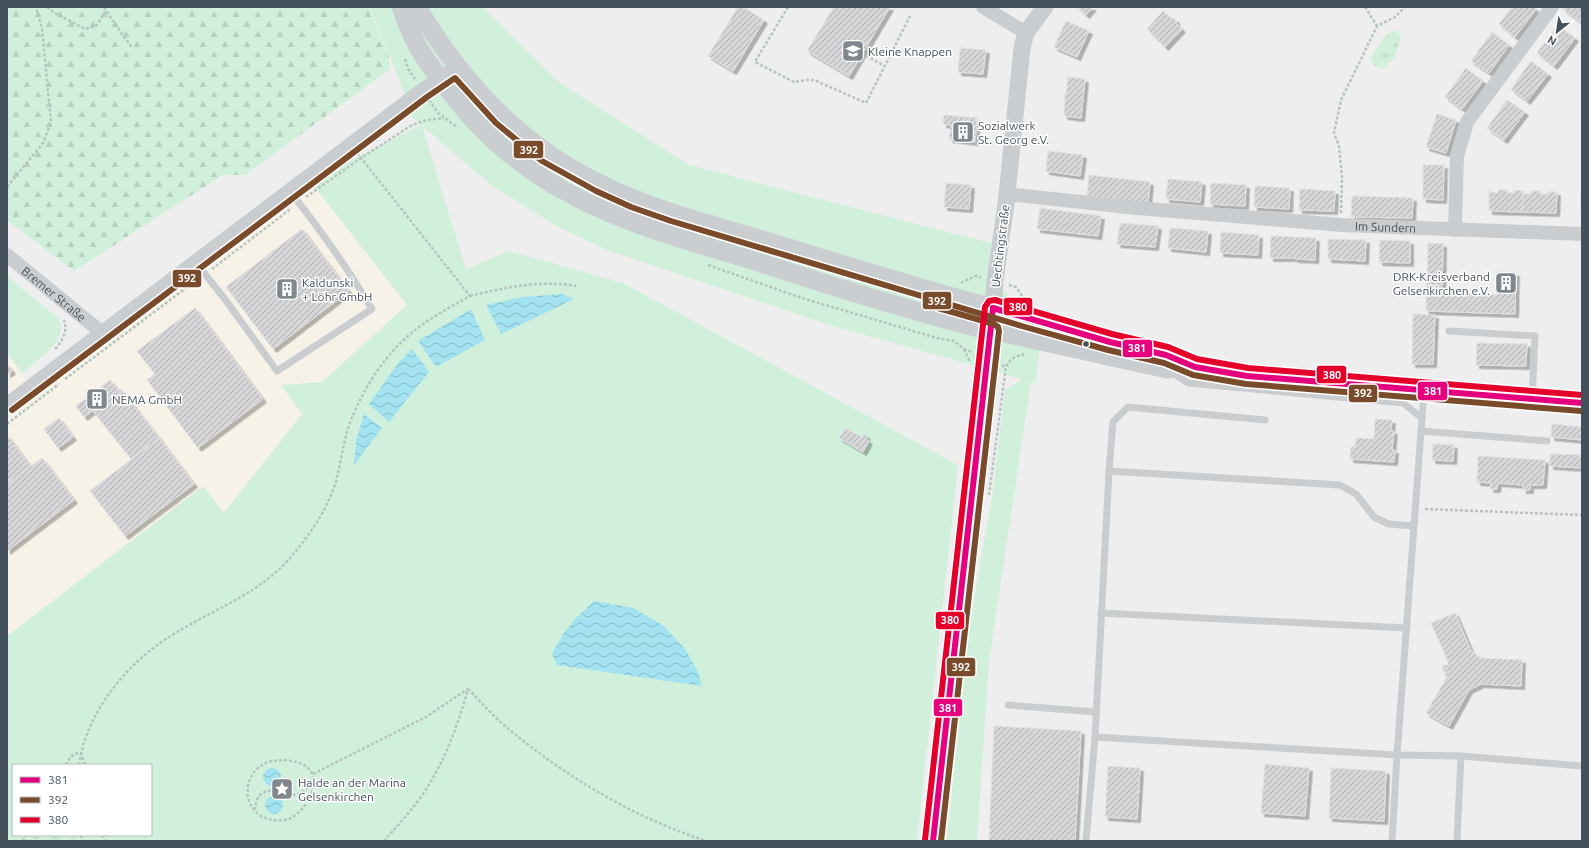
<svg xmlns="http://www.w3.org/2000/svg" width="1589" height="848" font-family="Ubuntu,sans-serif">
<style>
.commercial{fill:#f7f2e8}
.green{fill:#d1f0db;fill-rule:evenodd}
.forest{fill:url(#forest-firs)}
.wetland{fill:url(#wetland-marsh)}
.park{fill:url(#park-tufts)}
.water{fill:url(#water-waves)}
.building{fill:url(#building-hatch);stroke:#e0e0e1;filter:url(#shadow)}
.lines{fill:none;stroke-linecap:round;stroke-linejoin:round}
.path{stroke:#b6c4bf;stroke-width:2.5;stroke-dasharray:3 2;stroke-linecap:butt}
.service{stroke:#cacdcf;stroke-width:7}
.minor{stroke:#cacdcf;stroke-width:14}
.tertiary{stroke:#cacdcf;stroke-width:17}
.secondary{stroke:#caced1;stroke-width:19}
.bus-1-casing{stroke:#fff;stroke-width:9}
.bus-2-casing{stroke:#fff;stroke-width:9}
.bus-3-casing{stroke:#fff;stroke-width:9}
.bus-1{stroke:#e5007d;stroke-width:6}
.bus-2{stroke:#7a4b2a;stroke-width:6}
.bus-3{stroke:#e4002b;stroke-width:6}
.bus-dot{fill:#44515b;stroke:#fff;stroke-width:1.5}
.labels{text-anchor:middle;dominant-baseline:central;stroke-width:3;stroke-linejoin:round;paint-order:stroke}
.poi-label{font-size:12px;fill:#44515b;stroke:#fff;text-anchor:start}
.street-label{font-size:12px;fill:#44515b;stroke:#fff}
.line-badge{stroke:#fff;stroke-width:1.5}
.badge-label{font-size:11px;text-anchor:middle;font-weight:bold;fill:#fff}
</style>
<defs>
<pattern id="forest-firs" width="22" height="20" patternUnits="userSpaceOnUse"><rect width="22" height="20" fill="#d1f0db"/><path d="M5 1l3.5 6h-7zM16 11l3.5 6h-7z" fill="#b5d0be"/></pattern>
<pattern id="wetland-marsh" width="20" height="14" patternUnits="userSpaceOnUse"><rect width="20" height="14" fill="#d1f0db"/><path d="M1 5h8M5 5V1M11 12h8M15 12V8" fill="none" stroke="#b5d0be"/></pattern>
<pattern id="park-tufts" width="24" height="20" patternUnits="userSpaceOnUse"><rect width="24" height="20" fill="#d1f0db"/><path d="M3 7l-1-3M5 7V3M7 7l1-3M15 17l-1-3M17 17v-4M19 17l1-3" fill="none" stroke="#b5d0be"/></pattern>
<pattern id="water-waves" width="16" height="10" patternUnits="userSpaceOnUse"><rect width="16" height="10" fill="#a3e2f0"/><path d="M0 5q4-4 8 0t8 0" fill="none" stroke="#86bac5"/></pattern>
<pattern id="building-hatch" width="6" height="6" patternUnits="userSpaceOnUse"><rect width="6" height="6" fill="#d6d6d8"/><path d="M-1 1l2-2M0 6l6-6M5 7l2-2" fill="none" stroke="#afb0b2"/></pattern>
<filter id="shadow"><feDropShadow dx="3.5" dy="3.5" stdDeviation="0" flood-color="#0004"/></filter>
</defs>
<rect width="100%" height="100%" fill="#efeeee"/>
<g class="commercial">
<polygon points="310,181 408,305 322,382 282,385 302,414 223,513 203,486 7,636 7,410"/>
<polygon points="7,353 29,383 7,400"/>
</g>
<g class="green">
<path d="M369 7H482L560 83 689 165 998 245V283L1041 335 1036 383 1031 382 989 662 977 841H947L948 827 971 616 992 497 1005 390 1022 379 826 324 607 250 558 227 491 185 422 126 466 269 509 251 623 283 958 465 917 841H7V636L203 486 224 513 302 414 281 385 322 382 407 305 310 181 421 125 413 118 394 66ZM13 765H151V835H13Z"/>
<path d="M7 276 56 316C74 339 37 360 22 373L7 353Z"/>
</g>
<polygon class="forest" points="7,7 368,7 389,57 390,69 245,175 223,175 74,271 7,220"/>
<polygon class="wetland" points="35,835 73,835 75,841 32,841"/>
<path class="park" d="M1396 30 1401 38 1395 56 1384 69 1374 65 1371 57C1377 47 1385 33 1396 30Z"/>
<g class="water">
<polygon points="563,294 574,299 501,334 486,305 522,297"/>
<polygon points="471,309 485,340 436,367 418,341"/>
<polygon points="412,349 429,372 389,422 369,404 399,362"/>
<polygon points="364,414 382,428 354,465 356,441"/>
<polygon points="594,601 633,608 664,626 685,649 698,672 702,686 557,665 552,654 563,634 576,618"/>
<circle cx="272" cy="777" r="9"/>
<circle cx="274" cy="805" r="9"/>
</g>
<g class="building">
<polygon points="738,7 743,7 764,20 733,71 708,56"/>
<polygon points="834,7 890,7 849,76 807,51"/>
<polygon points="1077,7 1093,7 1086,15"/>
<polygon points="1512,7 1533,7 1536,9 1515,37 1499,24"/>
<polygon points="1565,7 1582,7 1582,23 1563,9"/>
<polygon points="1163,11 1171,18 1173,18 1176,20 1176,23 1182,29 1165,47 1147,29"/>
<polygon points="1066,21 1089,31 1077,57 1054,47"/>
<polygon points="1558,25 1575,38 1554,66 1537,53"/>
<polygon points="1492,32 1509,45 1489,73 1471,61"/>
<polygon points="960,48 986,50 983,74 958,72"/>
<polygon points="1531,61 1548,74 1527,101 1511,89"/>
<polygon points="1466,68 1483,81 1462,109 1445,97"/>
<polygon points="1068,77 1085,79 1081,118 1064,116 1065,94 1066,94"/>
<polygon points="1507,100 1525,112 1504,140 1487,128"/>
<polygon points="1437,114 1456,120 1446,153 1426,147"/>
<polygon points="944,115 977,118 975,142 949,139 951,125 943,124"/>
<polygon points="1048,151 1083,155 1080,176 1046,171"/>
<polygon points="1423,165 1444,165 1443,200 1423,199"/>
<polygon points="1089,175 1150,182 1148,203 1087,196"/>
<polygon points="1168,179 1202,182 1200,202 1166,199"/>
<polygon points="946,183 971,185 969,209 944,207"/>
<polygon points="1211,183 1246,185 1245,206 1210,204"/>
<polygon points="1255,186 1290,188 1289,209 1254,207"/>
<polygon points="1300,189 1335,191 1334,211 1299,210"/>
<polygon points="1489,189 1490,192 1498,193 1498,190 1507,190 1507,193 1514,193 1514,190 1523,191 1522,212 1489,211"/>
<polygon points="1523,191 1524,194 1531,194 1531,191 1540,191 1540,194 1548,194 1548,192 1557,192 1556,213 1522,212"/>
<rect x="1581" y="193" width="1" height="21"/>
<polygon points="1352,196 1413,198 1412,218 1351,217"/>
<polygon points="1040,208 1101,216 1098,236 1037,229"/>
<polygon points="1120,223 1158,226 1155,247 1117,244"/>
<polygon points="1170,228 1208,231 1206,252 1168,248"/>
<polygon points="302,229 349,291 273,349 226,287"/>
<polygon points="1221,232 1259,235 1258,255 1220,253"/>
<polygon points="1271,236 1316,238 1315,260 1295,259 1295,258 1270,258"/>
<polygon points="1328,239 1366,240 1365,261 1328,259"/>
<polygon points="1380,240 1410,241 1410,263 1379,262"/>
<polygon points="1428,243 1443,244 1442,293 1497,295 1497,272 1516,273 1515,314 1426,311"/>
<polygon points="195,308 263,399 198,448 147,380 155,374 137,351"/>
<polygon points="1413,314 1435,315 1433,364 1412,364"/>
<polygon points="1477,343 1527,344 1526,366 1476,365"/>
<polygon points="7,364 12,371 7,374"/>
<polygon points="110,380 119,391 84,417 76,406"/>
<polygon points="121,389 159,438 131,459 93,411"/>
<polygon points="59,418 73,437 58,448 44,429"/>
<polygon points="1375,419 1392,420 1391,431 1394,431 1392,450 1395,450 1394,462 1350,459 1351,447 1355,447 1356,438 1374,439"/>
<polygon points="1552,424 1582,427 1582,440 1551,437"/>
<polygon points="845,428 862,437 864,434 867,436 865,439 869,441 863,452 839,438"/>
<polygon points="7,435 31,467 7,484"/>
<polygon points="159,438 194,484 125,536 90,491"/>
<polygon points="1433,444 1454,445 1453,461 1432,460"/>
<polygon points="1550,454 1582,455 1582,468 1550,466"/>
<polygon points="1478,456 1545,460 1543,485 1530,485 1530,490 1523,490 1523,485 1498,483 1497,489 1490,489 1491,483 1477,482"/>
<polygon points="42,458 74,500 7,551 7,484"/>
<polygon points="1455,613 1471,651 1481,658 1522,660 1521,686 1481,684 1469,690 1449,726 1426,713 1448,675 1448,672 1443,672 1443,665 1448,665 1448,662 1431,623"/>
<polygon points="994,726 1081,731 1075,841 989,841"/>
<polygon points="1265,764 1309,768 1305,816 1261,813"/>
<polygon points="1108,766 1140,768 1137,819 1105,817"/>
<polygon points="1331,768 1386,771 1384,821 1329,818"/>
</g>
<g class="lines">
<g class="path">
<polyline points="47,7 53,12 85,29 96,26 106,11"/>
<polyline points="105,7 106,11 132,48"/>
<polyline points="788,7 755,62 794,82 807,80 814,80 866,103 910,16"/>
<polyline points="1365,7 1377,26"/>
<polyline points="862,53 884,66"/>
<polyline points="405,59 408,69 415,79"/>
<polyline points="429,100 438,113 457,127"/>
<polyline points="7,187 43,143 51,122 42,29 36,7"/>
<polyline points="306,197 361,158 412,125 427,120 444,118"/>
<polyline points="1341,213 1342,177 1339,146 1334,133 1341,100 1377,26 1395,17 1405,7"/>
<polyline points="708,265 802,298 937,338 954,341 964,349 972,352"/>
<polyline points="212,269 292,208"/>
<polyline points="961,283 975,276 981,277"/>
<polyline points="1009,285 1016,287 1027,303"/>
<path d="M470 296C506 287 540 280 576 286"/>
<path d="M55 349C63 340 68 331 64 320"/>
<polyline points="964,349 970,362"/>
<path d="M1002 365 1006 367C1010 359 1015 356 1023 355V353"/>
<polyline points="65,379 198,279"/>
<polyline points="7,424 59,384"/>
<polyline points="989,495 1006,367"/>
<polyline points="1425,509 1582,515"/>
<path d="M468 689C480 701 492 715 505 726 566 777 631 816 706 841"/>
<path d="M284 760C292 761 301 762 307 767 323 781 307 808 293 817 288 820 281 821 275 820 240 818 238 769 272 761 276 760 280 761 284 760Z"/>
<path d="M66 765C70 757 72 753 81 753L85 765"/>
<path d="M79 765C81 756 82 746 86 737 102 693 138 654 179 631 217 608 261 592 290 558 309 536 328 509 336 481 341 463 343 443 349 425 362 391 381 360 408 336 427 319 449 308 470 296L358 154"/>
<polyline points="313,774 426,717 468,689"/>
<path d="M255 810C256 793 265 788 282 792 284 793 288 795 291 795 299 796 308 788 313 783"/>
<polyline points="81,835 83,841"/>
<polyline points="102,835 105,841"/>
<polyline points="23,841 26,835"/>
<path d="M384 841C398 825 413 809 425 791 445 760 458 725 468 689"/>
</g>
<g class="service">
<path d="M196 260 205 274 227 302 277 371 372 309C347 267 319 228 289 190"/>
<polyline points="1449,331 1535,336 1532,400"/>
<polyline points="1171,372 1188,383 1403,403 1422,418"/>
<polyline points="1424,391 1397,755 1461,756 1582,766"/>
<polyline points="1265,420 1128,407 1113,422 1109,471 1340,485 1356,494 1374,517 1389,524 1414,526"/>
<polyline points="1421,431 1547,441"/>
<polyline points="1109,471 1095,737 1397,755 1392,841"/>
<polyline points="1101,613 1407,628"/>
<polyline points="1008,705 1096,712"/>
<polyline points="1086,841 1095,737"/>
<polyline points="1457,841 1461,756"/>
</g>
<g class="minor">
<polyline points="983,7 1026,33"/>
<path id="s1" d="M1007 194 1137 208 1341 225 1582 234"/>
<polyline points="1455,230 1457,156 1467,122 1552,7"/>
<path id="s2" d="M7 255 101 332"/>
<polyline points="7,404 422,90 457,67"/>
</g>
<g class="tertiary">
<polyline points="1045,7 1026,33 1022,48 1006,204 995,281 993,308 1027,319 1110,342 1166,355 1195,367 1247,376 1582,403"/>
<polyline points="991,331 1167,370 1193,367"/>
</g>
<g class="secondary">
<path d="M401 7C406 21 412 36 419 49 428 63 438 76 448 89 479 131 518 165 563 190 624 225 695 242 761 263 837 288 913 312 991 331"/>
<path d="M417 7C461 81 520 145 598 183 654 211 716 226 776 244 848 266 920 289 993 308L933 841"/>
</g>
<g class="bus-1-casing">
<g id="bus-1">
<polyline points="993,308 1110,342 1166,355 1195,367 1247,376 1582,403"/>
<polyline points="933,841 993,308"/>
</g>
</g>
<g class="bus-2-casing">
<g id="bus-2">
<polyline points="938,308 994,324 998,327 999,331 941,841"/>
<polyline points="12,410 427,97 455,78 496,123 542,161 596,191 631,207 671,221 1025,327 1108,350 1164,363 1193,375 1246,384 1581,411"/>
</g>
</g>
<g class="bus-3-casing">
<polyline id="bus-3" points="925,840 985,307 989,301 995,300 1112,334 1168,347 1197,359 1248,368 1582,395"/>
</g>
<use href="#bus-1" class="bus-1"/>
<use href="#bus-2" class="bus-2"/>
<use href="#bus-3" class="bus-3"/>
</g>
<defs>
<g id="school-square" transform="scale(1.15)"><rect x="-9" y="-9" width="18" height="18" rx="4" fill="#80888e" stroke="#fff"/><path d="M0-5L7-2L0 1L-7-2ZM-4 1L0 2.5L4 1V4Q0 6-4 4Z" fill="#fff"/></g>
<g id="building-square" transform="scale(1.15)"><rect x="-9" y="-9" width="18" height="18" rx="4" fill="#80888e" stroke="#fff"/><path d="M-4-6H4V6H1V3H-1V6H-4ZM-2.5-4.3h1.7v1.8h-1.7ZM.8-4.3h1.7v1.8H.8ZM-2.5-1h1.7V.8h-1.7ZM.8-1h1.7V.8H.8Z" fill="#fff"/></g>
<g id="sight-square" transform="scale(1.15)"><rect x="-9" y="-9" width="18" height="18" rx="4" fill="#80888e" stroke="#fff"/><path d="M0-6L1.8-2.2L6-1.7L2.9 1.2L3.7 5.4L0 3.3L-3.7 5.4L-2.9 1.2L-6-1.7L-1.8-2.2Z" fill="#fff"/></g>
</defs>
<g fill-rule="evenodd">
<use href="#school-square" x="853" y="51"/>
<use href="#building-square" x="963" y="132"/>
<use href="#building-square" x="1506" y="283"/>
<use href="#building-square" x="287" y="289"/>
<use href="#building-square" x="97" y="399"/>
<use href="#sight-square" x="282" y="789"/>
</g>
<circle class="bus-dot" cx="1086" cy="344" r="3.5"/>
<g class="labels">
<g class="poi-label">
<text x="868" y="51">Kleine Knappen</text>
<text x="978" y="125">Sozialwerk<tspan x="978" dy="14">St. Georg e.V.</tspan></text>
<text x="1490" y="276" text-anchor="end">DRK-Kreisverband<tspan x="1490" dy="14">Gelsenkirchen e.V.</tspan></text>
<text x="302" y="282">Kaldunski<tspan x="302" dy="14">+ Löhr GmbH</tspan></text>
<text x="112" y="399">NEMA GmbH</text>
<text x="298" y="782">Halde an der Marina<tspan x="298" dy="14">Gelsenkirchen</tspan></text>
</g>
<g class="street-label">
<text stroke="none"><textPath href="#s1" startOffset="380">Im Sundern</textPath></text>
<text transform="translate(1000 246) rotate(-83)">Uechtingstraße</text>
<text stroke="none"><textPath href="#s2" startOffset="61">Bremer Straße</textPath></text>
</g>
</g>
<g class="line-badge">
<rect x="513" y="140" width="31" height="19" rx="4" fill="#7a4b2a"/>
<rect x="172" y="269" width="30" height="19" rx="4" fill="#7a4b2a"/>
<rect x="922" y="291" width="30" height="19" rx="4" fill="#7a4b2a"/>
<rect x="1003" y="297" width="30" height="19" rx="4" fill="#e4002b"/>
<rect x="1122" y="339" width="31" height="19" rx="4" fill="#e5007d"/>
<rect x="1316" y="365" width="31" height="19" rx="4" fill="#e4002b"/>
<rect x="1417" y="381" width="31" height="20" rx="4" fill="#e5007d"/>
<rect x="1348" y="384" width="30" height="19" rx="4" fill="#7a4b2a"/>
<rect x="935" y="611" width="30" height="19" rx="4" fill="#e4002b"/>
<rect x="946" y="657" width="30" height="20" rx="4" fill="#7a4b2a"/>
<rect x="933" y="698" width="30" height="19" rx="4" fill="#e5007d"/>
</g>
<g class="badge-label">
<text x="529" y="154">392</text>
<text x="187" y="282">392</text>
<text x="937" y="305">392</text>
<text x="1018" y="311">380</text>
<text x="1137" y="352">381</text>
<text x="1332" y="379">380</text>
<text x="1433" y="395">381</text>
<text x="1363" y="397">392</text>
<text x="950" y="624">380</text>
<text x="961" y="671">392</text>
<text x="948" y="712">381</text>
</g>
<rect width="1589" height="848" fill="none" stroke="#44515b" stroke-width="16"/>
<rect x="12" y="764" width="140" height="72" fill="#ffffff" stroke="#b4b9bd"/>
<rect x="20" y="777" width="20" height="6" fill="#e5007d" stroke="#b4b9bd"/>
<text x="48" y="784" font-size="12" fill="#44515b">381</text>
<rect x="20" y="797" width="20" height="6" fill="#7a4b2a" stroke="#b4b9bd"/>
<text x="48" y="804" font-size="12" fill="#44515b">392</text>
<rect x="20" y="817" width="20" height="6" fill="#e4002b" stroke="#b4b9bd"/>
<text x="48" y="824" font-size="12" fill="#44515b">380</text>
<g transform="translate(1557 32) rotate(210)" stroke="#ffffff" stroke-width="3" paint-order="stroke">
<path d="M0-3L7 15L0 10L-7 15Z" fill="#44515b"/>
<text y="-6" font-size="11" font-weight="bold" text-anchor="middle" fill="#44515b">N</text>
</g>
</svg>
